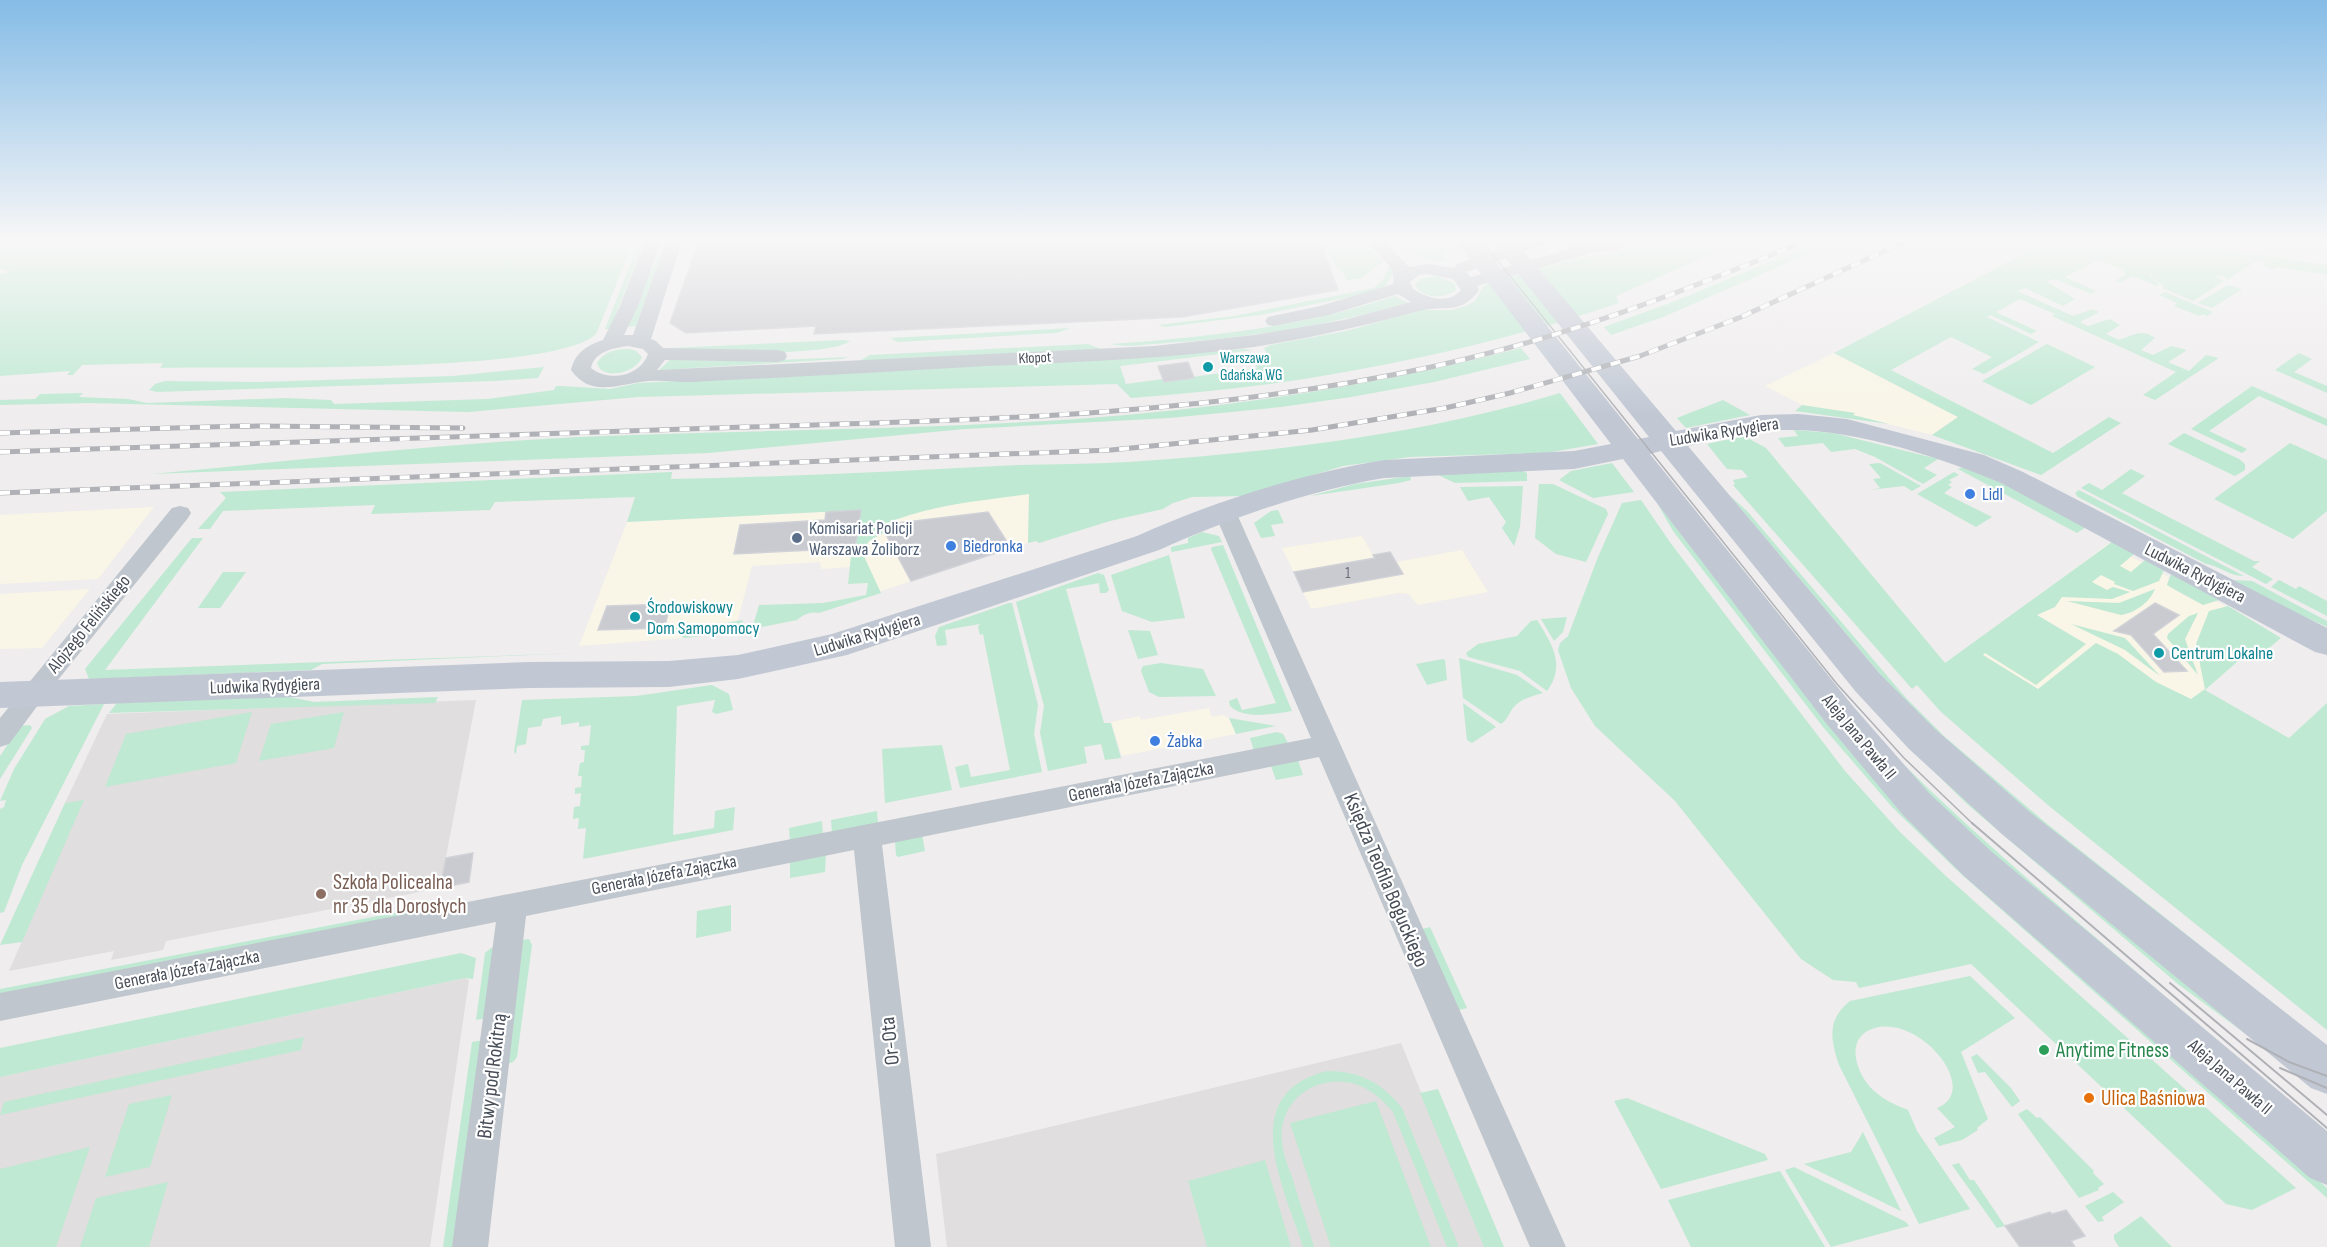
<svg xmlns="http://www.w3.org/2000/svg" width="2327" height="1247" font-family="'Sofia Sans Condensed',sans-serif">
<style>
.commercial{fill:#f9f5e7}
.education{fill:#e0dede}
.green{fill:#bfe9d3}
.building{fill:#cacbd1;stroke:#d1d2d8;stroke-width:1.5}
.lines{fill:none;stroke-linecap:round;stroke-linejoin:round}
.street{fill:#bfc6cd;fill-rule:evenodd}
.secondary{fill:#c1c8d4;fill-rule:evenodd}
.tram-far1{stroke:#afb1b6;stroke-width:1.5}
.tram{stroke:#afb1b6;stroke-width:2}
.rail-casing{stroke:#afb1b6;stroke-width:5}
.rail{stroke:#fff;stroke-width:4;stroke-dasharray:10;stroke-linecap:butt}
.culture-dot{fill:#0f9aa8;stroke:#fff;stroke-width:2}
.shop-dot{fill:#3f7fe0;stroke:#fff;stroke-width:2}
.service-dot{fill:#5c6f8a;stroke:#fff;stroke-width:2}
.education-dot{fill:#8d6e63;stroke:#fff;stroke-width:2}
.leisure-dot{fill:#2e9e5b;stroke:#fff;stroke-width:2}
.food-dot{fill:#e8710a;stroke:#fff;stroke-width:2}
.labels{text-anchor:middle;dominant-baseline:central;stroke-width:4.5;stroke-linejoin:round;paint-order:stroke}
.far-street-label{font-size:15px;fill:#474e58;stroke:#fff}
.far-culture-label{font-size:15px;fill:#0d838f;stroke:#fff;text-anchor:start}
.number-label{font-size:15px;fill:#686d76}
.street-label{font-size:18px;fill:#474e58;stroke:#fff}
.shop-label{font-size:18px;fill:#366cbe;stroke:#fff;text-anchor:start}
.service-label{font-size:18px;fill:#4e5e75;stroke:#fff;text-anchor:start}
.culture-label{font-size:18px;fill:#0d838f;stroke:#fff;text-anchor:start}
.near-street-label{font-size:21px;fill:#474e58;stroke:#fff}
.near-education-label{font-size:21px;fill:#785e54;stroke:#fff;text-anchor:start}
.near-leisure-label{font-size:21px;fill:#27864d;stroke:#fff;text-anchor:start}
.near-food-label{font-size:21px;fill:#c56008;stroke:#fff;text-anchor:start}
</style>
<rect width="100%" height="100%" fill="#efeded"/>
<g class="commercial">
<polygon points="1834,353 1915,395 1958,417 1932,435 1852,415 1854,413 1804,406 1765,386"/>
<polygon points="1030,488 1028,543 866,596 868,583 848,584 850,567 821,569 820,562 752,566 738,620 679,633 684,638 579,646 627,522 861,510"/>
<polygon points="154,507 98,579 0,584 0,515"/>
<polygon points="1362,536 1373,555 1390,552 1396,562 1462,550 1488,592 1418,605 1408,594 1399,593 1311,609 1282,548"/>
<polygon points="2108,544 2169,577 2167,585 2178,592 2203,605 2216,601 2281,638 2255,660 2245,655 2205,690 2181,706 2038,689 1969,647"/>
<polygon points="90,589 42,648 0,649 0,594"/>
<polygon points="1209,708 1212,717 1223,715 1229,718 1236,734 1122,756 1111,722 1140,716 1141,720"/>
</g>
<g class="education">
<polygon points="476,700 440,888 166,941 163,950 111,960 114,951 9,971 83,801 65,803 107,714"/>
<polygon points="465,978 469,980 430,1247 0,1247 0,1077"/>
<polygon points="1401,1043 1484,1247 947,1247 936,1154"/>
</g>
<g class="green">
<path d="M0 241H634L596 334C555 375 233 366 160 368L163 363 82 365 73 375H67L70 371 0 376V274L10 272 0 268Z"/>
<polygon points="639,241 645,241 610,329 605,329"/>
<polygon points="1324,241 1363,241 1383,262 1360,279 1346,280 1344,274 1336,267"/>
<path d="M1403 241 1440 242 1447 251 1443 255 1447 260C1431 267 1413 251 1403 241Z"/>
<path d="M1635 241H1741L1616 296 1619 303C1516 338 1411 362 1304 379 1247 388 1189 393 1131 398L1117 384 638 397 468 412 89 403 0 405V400L35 399 40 394 83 393 79 397 128 399 147 403 286 398 331 400 334 404 487 399 554 390 556 386H562L610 389 638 383 1147 357 1245 349 1253 350 1120 366 1126 384 1163 379 1164 381 1257 368 1255 363 1271 361 1264 348 1271 345 1346 331 1422 310H1451L1466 306 1475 301 1483 287 1490 282 1575 259 1622 251Z"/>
<polygon points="1818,241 1838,241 1663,317 1611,335 1604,327 1678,300"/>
<path d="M2018 241H2063L2073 247 2127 245 2215 248 2327 265V275L2277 267 2273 269 2262 265 2266 262 2257 261 2227 280 2223 276H2214L2224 281 2193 301 2162 288 2164 286 2155 280 2151 274H2149L2159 285 2157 286 2132 276 2120 283 2115 281 2126 274 2123 272 2124 270 2098 260 2065 277 2096 291 2091 294 2055 279 2046 281 2075 299 2063 306 2025 288 2017 291 2073 316 2093 309 2099 312 2080 322 2088 326 2110 319 2120 325 2106 334 2119 340C2133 335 2142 328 2155 338L2141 350 2153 355 2171 346 2187 350 2168 362 2189 371 2206 355 2219 358 2155 400 2143 395 2176 372 2052 316 2055 314 2020 299 1996 312 2037 331 2031 334 1990 315 1987 317 2039 342 1984 374 1972 369 1992 357 1951 337 1891 370 2053 453 2109 417 2121 423 2041 475 1932 435 1958 417 1834 353 2037 247Z"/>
<polygon points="665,242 667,242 636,326 628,327 648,277"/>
<path d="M1391 266 1394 272 1385 287 1370 293 1260 315 1165 327 1158 325 1234 316 1374 288C1383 281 1385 277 1388 267Z"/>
<path d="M1437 276 1454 283 1456 289 1454 292C1441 299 1422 298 1415 285L1420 279Z"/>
<polygon points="2228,285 2242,289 2212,308 2198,303"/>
<polygon points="2165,292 2213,312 2207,316 2203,314 2199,316 2174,306 2177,303 2159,295"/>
<path d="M1395 296 1408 303C1330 325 1247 338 1166 343 1149 344 1127 348 1111 344 1207 337 1303 327 1395 296Z"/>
<polygon points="1070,328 1057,333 898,342 890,338"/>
<path d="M843 340 850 341C830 357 700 353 672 348Z"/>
<polygon points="1088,344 1101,349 858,362 870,355"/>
<polygon points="2047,344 2095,367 2031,405 1982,381"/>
<path d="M1521 348 1530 359 1434 382 1351 397 1281 407 1169 418 965 429 708 453 151 474C293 461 436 444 579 437 745 430 911 430 1077 419 1227 408 1376 386 1521 348Z"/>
<path d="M630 349 636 351 642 357C637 372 602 382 597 363 604 351 617 349 630 349Z"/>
<polygon points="2299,353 2312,359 2294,372 2327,386 2327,393 2275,370"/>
<polygon points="849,357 841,359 659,370 670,360 755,361"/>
<polygon points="544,367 538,378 494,381 157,392 149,390 155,384 165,381 260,382 453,376"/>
<polygon points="2252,386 2327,419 2327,426 2259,396 2209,431 2247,449 2242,453 2191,429"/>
<path d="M1560 393 1598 444 1546 453 1410 457 1343 466 1245 496 1192 497 1173 503 1163 509 1110 521 1039 543 1036 541 1028 543 1029 494C980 501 928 505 882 525L885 532 869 541 862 552 881 593 819 613C812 611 803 614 797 620L752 629 759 605 823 603 866 595 868 583 848 584 851 556 848 552 855 549 861 510 627 522 635 497 495 502 490 510 371 514 375 505 223 511 210 529H198L226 498 220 492 672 472 671 479C787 477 903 471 1019 465 1055 464 1091 464 1128 462 1273 452 1420 435 1560 393Z"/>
<polygon points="1723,400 1750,415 1686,428 1677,418"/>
<polygon points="1802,405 1855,413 1853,415 1889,424 1795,411"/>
<polygon points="1794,430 1833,433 1938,459 1924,468 1937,475 1923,484 1875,457 1855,449 1831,452 1823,443 1785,447 1778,438 1798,436"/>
<polygon points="2184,433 2239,459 2245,464 2245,470 2235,476 2168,444"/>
<polygon points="1744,436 1766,448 1945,663 2112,542 2134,554 2120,566 2131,572 2145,560 2164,570 2159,581 2133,591 2114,584 2115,582 2101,575 2092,582 2107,590 2113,587 2130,592 2112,599 2062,597 2055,607 2037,615 2086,644 2036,685 1985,653 1983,655 2038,689 2096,643 2118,654 2156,682 2191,699 2205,689 2196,644 2209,611 2228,606 2281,638 2255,660 2245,655 2205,690 2289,738 2327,703 2327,1030 2049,806 1940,711 1917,685 1912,689 1733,485 1735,484 1733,480 1748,477 1742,470 1727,469 1707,444"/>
<polygon points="2290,443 2327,460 2327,511 2293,539 2214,499"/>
<polygon points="1612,463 1634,492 1593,498 1559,480 1571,471"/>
<polygon points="1880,463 1921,486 1912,491 1904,486 1869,490 1880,488 1873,479 1881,478 1869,464"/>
<polygon points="1963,467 2008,486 2086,527 2077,533 1958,469"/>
<polygon points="1519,469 1527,473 1527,481 1455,483 1434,473"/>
<polygon points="2131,469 2145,476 2122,493 2254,561 2260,561 2252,567 2273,579 2266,584 2081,488 2089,483 2102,490"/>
<polygon points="1954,472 1959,475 1949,480 1952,482 1948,485 1952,487 1944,493 1992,517 1976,527 1917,494"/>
<polygon points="1410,476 1411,480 1399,483 1310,496 1355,484"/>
<polygon points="1539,484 1553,484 1606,509 1608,514 1586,562 1556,554 1535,538"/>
<polygon points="1523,486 1520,527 1514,546 1502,528 1506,522 1489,497 1468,501 1460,487"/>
<path d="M2079 490 2244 576C2229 576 2220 566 2206 564L2078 497 2075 493Z"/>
<polygon points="1729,495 1747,511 1906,698 1944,736 2046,823 2327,1046 2041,826 1901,699"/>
<polygon points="1641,500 1672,545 1845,771 1900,832 1947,877 2296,1188 2252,1210 2226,1204 1971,964 1859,988 1856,982 1833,980 1801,959 1675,801 1595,726 1571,688 1558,650 1560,643 1568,636 1598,557 1622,503"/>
<polygon points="1657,503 1827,722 1967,871 2327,1188 2327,1198 1961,874 1892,807 1823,727 1673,531"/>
<polygon points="1278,510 1284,523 1271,525 1275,536 1261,538 1254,523 1271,511"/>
<polygon points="1202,532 1219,536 1222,542 1172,552 1171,550 1171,547 1188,543 1188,538"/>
<polygon points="192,538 203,538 105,670 576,653 322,664 311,670 89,679 85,669"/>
<path d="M1223 545 1292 711C1275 714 1244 720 1230 706L1229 701 1237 698 1242 710 1276 703 1211 549 1212 547Z"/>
<polygon points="1169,555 1185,618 1152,622 1122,611 1111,575"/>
<polygon points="223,572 246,572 220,608 198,608"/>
<polygon points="1098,573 1104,575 1109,590 1106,593 1100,593 1099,583 1066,589 1104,723 1111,723 1121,758 1105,760 1101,744 1084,747 1087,763 1048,771 1040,733 1044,706 1016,602"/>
<polygon points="2171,574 2219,600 2203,605 2167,585"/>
<polygon points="2232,580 2252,581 2327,621 2327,627 2277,604"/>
<polygon points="2279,580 2296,589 2299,586 2327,601 2327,616 2271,587"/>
<path d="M2155 589C2150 602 2135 613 2121 615L2067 601 2119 603Z"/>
<polygon points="1009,603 1012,603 1038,705 1034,734 1042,772 960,788 955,767 968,764 971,777 1010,770 983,634 980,635 978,627 980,624 945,630 947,645 937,646 935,636 939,627"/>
<polygon points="2198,613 2185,639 2198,675 2167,638 2168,634 2189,616"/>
<polygon points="1567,617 1563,632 1554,641 1541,619"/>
<polygon points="743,620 739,632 684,638 677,633 663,632 664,628 720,624"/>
<path d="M1537 620C1552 644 1566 665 1547 691L1520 671 1468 657 1466 653 1478 644 1517 636 1531 621Z"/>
<polygon points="2071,624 2125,638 2160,676 2125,650"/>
<polygon points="1128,630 1150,631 1158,655 1138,659"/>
<path d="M1459 658 1517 675 1543 693C1533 696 1520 699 1513 708 1508 715 1508 719 1501 724L1463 698Z"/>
<polygon points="1443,659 1445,660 1447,680 1427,685 1416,664"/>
<polygon points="1161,663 1203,669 1216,696 1159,697 1149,692 1141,671 1143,666"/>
<polygon points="712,685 729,694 733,710 716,714 712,712 715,700 677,706 673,835 714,828 715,811 735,807 733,830 583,859 586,828 578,829 579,818 573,819 574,807 580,806 581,793 575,794 575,788 581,787 582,776 578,776 580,763 584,762 585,750 581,750 581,746 589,745 591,725 579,727 579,722 561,725 561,716 543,719 541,726 528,728 526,744 517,746 516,754 514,752 522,700 636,696"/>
<polygon points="285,696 314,702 438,697 435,703 109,713 117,703"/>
<polygon points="1463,703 1496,727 1472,743 1467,740"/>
<polygon points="104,704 22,865 4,912 0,913 0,809 4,807 6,800 0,801 14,769 45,719 69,706"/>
<polygon points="252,712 236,763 105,787 126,734"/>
<polygon points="344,712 334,748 259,761 271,724"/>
<polygon points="1229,718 1276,726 1236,734"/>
<polygon points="30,725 32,728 0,779 0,756 20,726"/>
<polygon points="1277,732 1283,734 1288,743 1254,751 1250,738"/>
<polygon points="942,745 952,790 885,803 882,749"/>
<polygon points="1911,749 2243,1032 2178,984 1967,804"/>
<path d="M1893 754C1999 860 2117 954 2231 1052L2091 943 1916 785Z"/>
<polygon points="1298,760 1303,775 1276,780 1271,766"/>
<polygon points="84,800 22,942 0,945 65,803"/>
<polygon points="877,811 878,824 832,833 831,820"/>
<polygon points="822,821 823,835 790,841 789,828"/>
<polygon points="922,834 925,851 898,857 896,855 895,841"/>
<polygon points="826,854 825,872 790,878 790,862"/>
<polygon points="731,905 731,931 696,938 697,911"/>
<polygon points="414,909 410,916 0,995 0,989"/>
<polygon points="1430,927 1467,1008 1455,1011 1419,930"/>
<polygon points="529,939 532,945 517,1057 513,1062 507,1064 523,940"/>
<polygon points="491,948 496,948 486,1018 476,1020 485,953"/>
<polygon points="461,953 476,958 473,979 465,978 0,1077 0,1048"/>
<path d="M1970 976 2015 1018 1961 1052 1988 1119 1977 1128 1978 1130 1962 1140 1939 1146 1934 1138 1955 1127 1937 1108C1982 1091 1921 1015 1875 1028 1844 1036 1855 1073 1873 1090 1884 1100 1895 1105 1908 1110L1917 1131 1970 1209 1919 1224 1839 1065C1831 1040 1826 1020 1850 1001Z"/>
<polygon points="304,1037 301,1050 0,1115 4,1102"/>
<polygon points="484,1040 455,1247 443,1247 472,1042"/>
<polygon points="1977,1054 2011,1088 2020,1101 2012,1107 1985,1072 1978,1073 1971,1057"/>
<path d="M1327 1071C1360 1071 1382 1083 1402 1108L1459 1247H1447L1393 1112C1377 1093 1357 1079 1331 1082 1301 1085 1278 1111 1282 1142 1283 1154 1288 1166 1292 1177 1299 1200 1307 1224 1314 1247H1303C1284 1187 1235 1094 1327 1071Z"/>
<polygon points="1438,1089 1504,1247 1484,1247 1420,1093"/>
<polygon points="172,1095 150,1167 105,1177 129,1104"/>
<polygon points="1627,1098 1765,1154 1768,1160 1661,1189 1614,1101"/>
<polygon points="1376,1101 1431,1247 1331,1247 1290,1123"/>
<polygon points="2027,1109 2037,1118 2040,1117 2094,1171 2093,1173 2104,1184 2098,1188 2099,1190 2079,1198 2018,1114"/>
<polygon points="1863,1132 1901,1211 1804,1164 1851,1152"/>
<polygon points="90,1147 56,1247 0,1247 0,1169"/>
<polygon points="1265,1160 1291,1247 1207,1247 1188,1181"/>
<polygon points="1959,1163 1970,1180 1974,1180 2005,1226 1997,1228 1952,1165"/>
<polygon points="1794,1167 1906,1222 1909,1226 1831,1247 1785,1170"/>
<polygon points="1780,1171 1825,1247 1691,1247 1668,1200"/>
<polygon points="168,1182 149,1247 80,1247 96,1198"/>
<polygon points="2113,1192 2124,1202 2102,1217 2104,1221 2098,1222 2085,1206"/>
<polygon points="2141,1216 2172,1247 2119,1247 2114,1239 2114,1235"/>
</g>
<g class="building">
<polygon points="699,241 1320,241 1338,290 1182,317 814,334 816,326 686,333 670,323"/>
<polygon points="1188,362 1194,378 1164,382 1158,366"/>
<polygon points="861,510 855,548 734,554 740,525 825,520 826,512"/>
<polygon points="988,512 1011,548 911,581 881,525"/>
<polygon points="1390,552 1403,574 1303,592 1294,572 1375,558 1373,555"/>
<polygon points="2155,603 2179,615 2153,634 2187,671 2164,672 2131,635 2114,631"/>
<polygon points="671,604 664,628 598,630 607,606"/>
<polygon points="473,853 469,882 440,888 446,858"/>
<polygon points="2066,1210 2085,1236 2071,1241 2075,1247 2020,1247 2005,1226 2050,1212 2052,1214"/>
</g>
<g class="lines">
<g class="street">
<path d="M645 241H661L638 306 624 335H633L666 241H682L651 339 656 341 663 348 778 350 785 352 787 356 785 360 778 362 665 360 657 370 1154 346 1254 335 1344 320 1411 302 1398 294 1329 315 1274 326 1268 325 1265 321 1268 317 1320 306 1393 284C1397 263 1377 258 1367 241H1384L1409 267 1428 264 1454 268 1457 264 1522 241H1545L1543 245 1466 272 1471 277 1570 249 1568 245 1573 241 1600 244 1611 241H1630L1618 250 1591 253 1477 286 1479 290C1461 316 1444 304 1419 311 1364 326 1310 338 1254 347 1166 359 1076 362 987 366 889 372 790 377 692 382 675 382 656 379 640 382 615 386 589 396 571 370 575 353 587 345 603 340L620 306ZM1428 274 1453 279 1461 290C1448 305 1427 298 1413 289L1410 282 1419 275ZM628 346 643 349 648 354C640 377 608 382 591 368 594 352 613 348 628 346Z"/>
<polygon points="1225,505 1233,507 1236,512 1566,1247 1530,1247 1319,757 882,845 931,1247 895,1247 854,850 526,916 488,1247 452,1247 496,922 0,1021 0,993 1311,738 1214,512 1217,507"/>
<polygon points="180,506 188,508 191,513 188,518 41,701 9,744 0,747 0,718 172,508"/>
</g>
<path class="secondary" d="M1456 241H1479L1638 439 1649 437 1492 241H1515L1676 431 1761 415 1799 414 1847 419 1984 455 2023 472 2327 628V655L2315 652 2003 484C1936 455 1833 421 1760 432 1736 435 1712 441 1688 446L1880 674 1935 729 2031 813 2327 1045V1094L2311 1088 2003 835 1909 749 1856 692 1661 451 1650 454 1852 705 1929 793 1992 852 2327 1131V1185L2310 1178 1964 876 1903 815 1826 723 1623 459 1574 469 1384 478C1307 491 1230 518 1159 550L847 655 738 679 669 687 530 688 0 708V682L530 662 669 661 738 655 832 634 1137 536C1215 501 1300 474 1384 460L1574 451 1611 444Z"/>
<polyline class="tram-far1" points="1482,241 1837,684 1904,758 1974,825"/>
<g class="tram">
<polyline points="1972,823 2327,1128"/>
<polyline points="2170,983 2327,1115"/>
<polyline points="2247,1039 2289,1062 2327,1076"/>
<polyline points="2280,1068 2327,1088"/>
</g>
<g class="rail-casing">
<g id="rail">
<polyline points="0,433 242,426 463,428"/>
<path d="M0 452C248 444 496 436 745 427 975 420 1205 416 1431 367 1561 339 1683 292 1805 241"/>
<polyline points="0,493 1111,450 1312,430 1445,408 1510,393 1640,356 1741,317 1906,241"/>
</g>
</g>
<use href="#rail" class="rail"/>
</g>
<linearGradient id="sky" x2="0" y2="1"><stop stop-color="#85bce6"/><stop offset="0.58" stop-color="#f8f7f7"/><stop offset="1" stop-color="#f8f7f7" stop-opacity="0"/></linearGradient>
<rect width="2327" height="415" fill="url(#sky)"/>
<g class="culture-dot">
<circle cx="1208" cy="367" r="6"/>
<circle cx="635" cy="617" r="6"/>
<circle cx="2159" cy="653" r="6"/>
</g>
<g class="shop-dot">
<circle cx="1970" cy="494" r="6"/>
<circle cx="951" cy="546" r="6"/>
<circle cx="1155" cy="741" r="6"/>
</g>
<circle class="service-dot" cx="797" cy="538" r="6"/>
<circle class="education-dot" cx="321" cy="894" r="6"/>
<circle class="leisure-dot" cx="2044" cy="1050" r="6"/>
<circle class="food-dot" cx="2089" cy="1098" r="6"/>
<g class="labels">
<g class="far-street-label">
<text transform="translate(1035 358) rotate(-3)">Kłopot</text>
</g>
<g class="far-culture-label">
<text x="1220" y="358">Warszawa<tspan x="1220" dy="17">Gdańska WG</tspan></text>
</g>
<g class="number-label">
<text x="1348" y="573">1</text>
</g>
<g class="street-label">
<text transform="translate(1724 432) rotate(-9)">Ludwika Rydygiera</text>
<text transform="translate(2195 573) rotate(27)">Ludwika Rydygiera</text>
<text transform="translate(89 624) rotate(-51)">Alojzego Felińskiego</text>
<text transform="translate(867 635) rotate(-17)">Ludwika Rydygiera</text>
<text transform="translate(265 686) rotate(-2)">Ludwika Rydygiera</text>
<text transform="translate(1859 737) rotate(50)">Aleja Jana Pawła II</text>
<text transform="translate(1141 782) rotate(-11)">Generała Józefa Zajączka</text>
<text transform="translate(664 875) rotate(-11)">Generała Józefa Zajączka</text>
<text transform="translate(187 970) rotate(-11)">Generała Józefa Zajączka</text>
<text transform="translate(2230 1077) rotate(41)">Aleja Jana Pawła II</text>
</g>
<g class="shop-label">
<text x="1982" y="494">Lidl</text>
<text x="963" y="546">Biedronka</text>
<text x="1167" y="741">Żabka</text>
</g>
<g class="service-label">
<text x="809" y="528">Komisariat Policji<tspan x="809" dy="21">Warszawa Żoliborz</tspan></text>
</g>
<g class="culture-label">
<text x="647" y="607">Środowiskowy<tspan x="647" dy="21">Dom Samopomocy</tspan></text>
<text x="2171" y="653">Centrum Lokalne</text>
</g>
<g class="near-street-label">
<text transform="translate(1386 880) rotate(67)">Księdza Teofila Boguckiego</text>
<text transform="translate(890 1041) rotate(-96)">Or-Ota</text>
<text transform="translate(492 1076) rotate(-83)">Bitwy pod Rokitną</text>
</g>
<g class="near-education-label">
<text x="333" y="882">Szkoła Policealna<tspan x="333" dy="24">nr 35 dla Dorosłych</tspan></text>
</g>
<g class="near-leisure-label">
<text x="2056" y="1050">Anytime Fitness</text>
</g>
<g class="near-food-label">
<text x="2101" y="1098">Ulica Baśniowa</text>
</g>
</g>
</svg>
